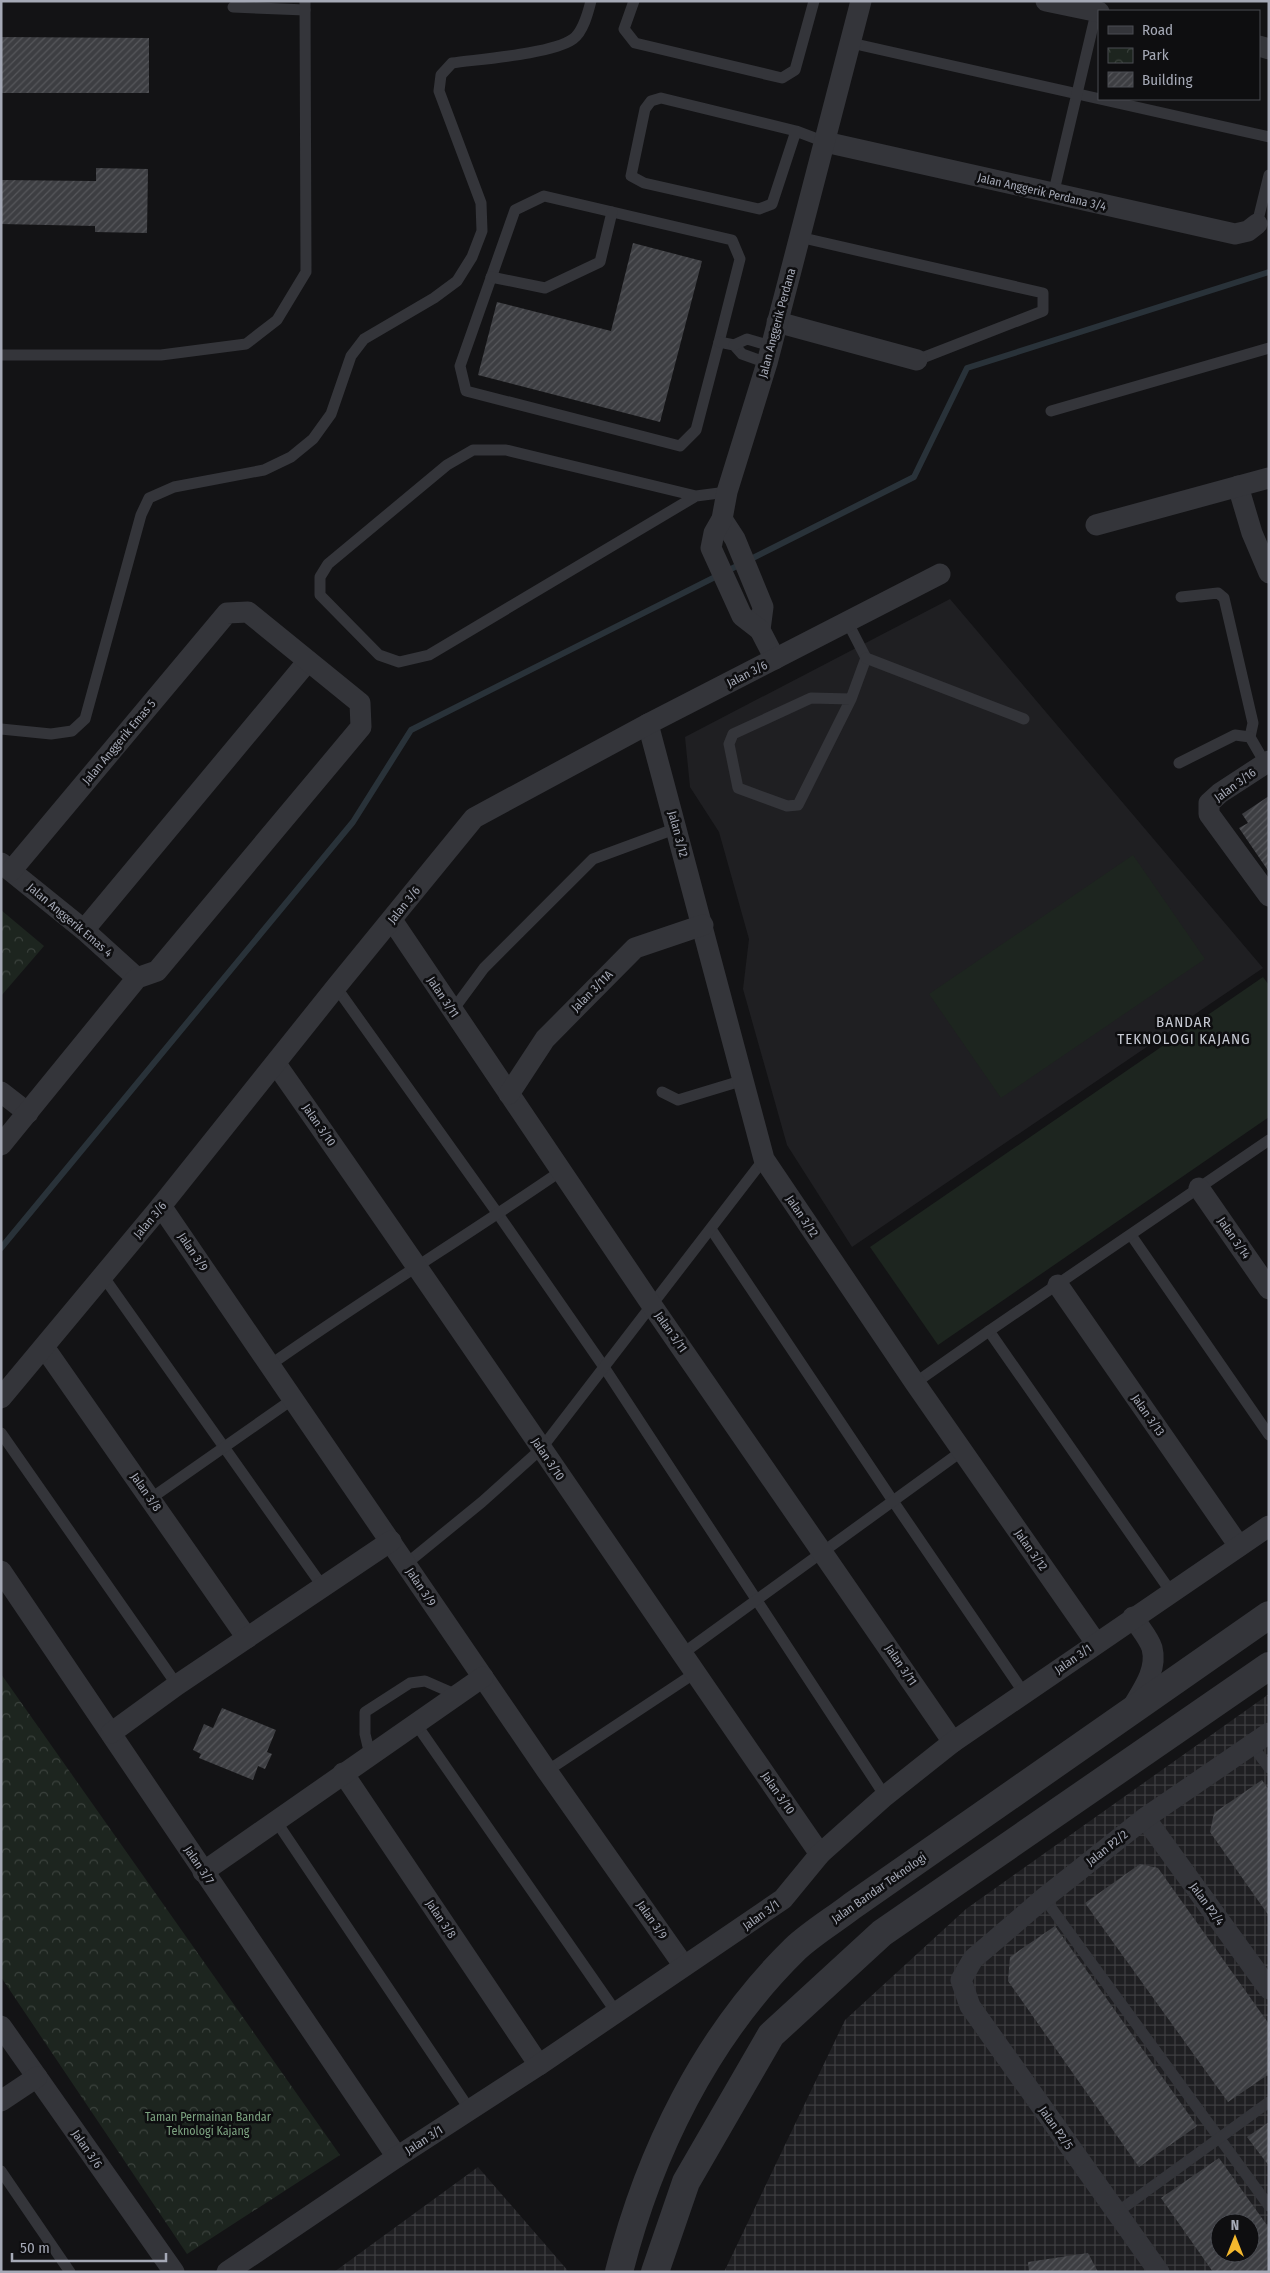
<svg xmlns="http://www.w3.org/2000/svg" width="1270" height="2273" font-family="'Fira Sans Condensed',sans-serif">
<style>
.built{fill:#1f1f22}
.industrial{fill:url(#industrial-grid);fill-rule:evenodd}
.park{fill:url(#park-crowns)}
.pitch{fill:#1d251f}
.lines{fill:none;stroke-linecap:round;stroke-linejoin:round}
.stream{stroke:#293239;stroke-width:6}
.building{fill:url(#building-hatch);fill-rule:evenodd}
.service{stroke:#34353a;stroke-width:11}
.minor{stroke:#34353a;stroke-width:21}
.tertiary{stroke:#34353a;stroke-width:28}
.labels{text-anchor:middle;dominant-baseline:central;stroke-width:5;stroke-linejoin:round;paint-order:stroke}
.street-label{font-size:12px;fill:#a5a9b6;stroke:#0e0e10}
.park-label{font-size:12px;fill:#7ba17f;stroke:#0e0e10}
.quarter-label{font-size:15px;letter-spacing:1px;fill:#c6c9d2;stroke:#0e0e10}
</style>
<defs>
<pattern id="industrial-grid" width="8" height="8" patternUnits="userSpaceOnUse" patternTransform="scale(1.25)"><rect width="8" height="8" fill="#1f1f22"/><path d="M0 4h8M4 0v8" fill="none" stroke="#3d3d40"/></pattern>
<pattern id="park-crowns" width="20" height="18" patternUnits="userSpaceOnUse" patternTransform="scale(1.25)"><rect width="20" height="18" fill="#1d251f"/><path d="M2 6a3 3 0 1 1 6 0M12 15a3 3 0 1 1 6 0" fill="none" stroke="#3b423d"/></pattern>
<pattern id="building-hatch" width="6" height="6" patternUnits="userSpaceOnUse" patternTransform="scale(1.25)"><rect width="6" height="6" fill="#3d3e42"/><path d="M-1 1l2-2M0 6l6-6M5 7l2-2" fill="none" stroke="#56575b"/></pattern>
</defs>
<rect width="100%" height="100%" fill="#131315"/>
<polygon class="built" points="950,599 1263,968 852,1247 787,1145 743,989 749,939 719,832 690,787 685,737"/>
<g class="industrial">
<path d="M1269 1694V2272H724L845 2020 966 1909ZM1220 2223H1250V2253H1220Z"/>
<polygon points="478,2167 569,2272 334,2272"/>
</g>
<g class="park">
<polygon points="1,910 44,946 1,996"/>
<polygon points="1,1674 340,2155 187,2254 1,1977"/>
</g>
<g class="pitch">
<polygon points="1133,855 1205,959 1001,1098 929,994"/>
<polygon points="1263,977 1269,985 1269,1117 938,1345 870,1247"/>
</g>
<g class="lines">
<polyline class="stream" points="1,1248 353,822 411,730 914,477 967,368 1269,272"/>
</g>
<g class="building">
<polygon points="1,37 149,38 149,93 1,93"/>
<polygon points="96,168 148,169 147,233 95,232 95,226 1,224 1,180 96,181"/>
<polygon points="633,243 702,261 660,422 478,375 497,302 611,331"/>
<polygon points="1269,796 1269,872 1239,828 1248,823 1242,814"/>
<polygon points="222,1708 276,1730 267,1752 272,1754 265,1769 258,1766 253,1780 199,1758 201,1754 193,1750 204,1724 213,1728"/>
<polygon points="1262,1780 1269,1790 1269,1916 1210,1832 1214,1813"/>
<polygon points="1140,1864 1158,1868 1269,2024 1269,2074 1228,2102 1085,1903"/>
<polygon points="1055,1926 1197,2126 1139,2167 1008,1981 1010,1957"/>
<polygon points="1269,2122 1269,2166 1247,2137"/>
<path d="M1219 2158 1269 2228V2272H1213L1161 2198ZM1220 2223H1250V2253H1220Z"/>
<polygon points="1088,2253 1098,2272 1029,2272 1028,2262"/>
</g>
<g class="lines">
<g class="service">
<polyline points="634,1 624,29 635,43 782,78 795,70 814,1"/>
<polyline points="233,7 305,10"/>
<polyline points="851,43 1269,137"/>
<polyline points="796,131 772,204 759,209 644,183 631,176 645,109 651,101 661,98 796,131 825,142"/>
<polyline points="1053,195 1097,9"/>
<polygon points="544,196 732,240 740,259 719,342 696,430 680,446 466,391 460,366 515,210"/>
<polyline points="1257,224 1269,175"/>
<polyline points="799,237 1043,293 1043,311 917,360"/>
<polyline points="491,277 545,288 600,262 612,212"/>
<polyline points="719,342 734,345 742,354 767,363"/>
<polyline points="734,345 747,339 771,346"/>
<polyline points="1,355 161,355 246,344 277,320 306,272 305,1"/>
<polyline points="1051,411 1269,348"/>
<polyline points="696,496 429,655 399,662 379,655 320,595 320,577 328,564 447,465 473,450 506,450 696,496 727,492"/>
<polyline points="1181,597 1218,593 1224,598 1253,723 1250,737"/>
<polyline points="847,621 866,658 851,699 811,698 733,734 729,744 738,788 787,806 798,805 851,699"/>
<polyline points="866,658 1024,719"/>
<path d="M1 729 51 734 72 731 85 719 141 515 149 498 174 487 264 470 291 457 313 439 331 414 351 356 364 339 434 298 457 281 472 257 482 231 481 203 439 91 441 75 452 63C480 59 552 54 573 39 583 32 588 13 591 1"/>
<polyline points="1179,763 1235,735 1250,737 1265,763"/>
<polyline points="336,987 498,1214 604,1367 885,1796"/>
<polyline points="453,1010 484,968 593,859 677,828"/>
<polyline points="662,1092 678,1100 744,1080"/>
<polyline points="711,1229 893,1501 1024,1693"/>
<polyline points="1131,1235 1269,1435"/>
<polyline points="103,1276 323,1587"/>
<polyline points="989,1331 1171,1592"/>
<path d="M270 1365C365 1298 465 1237 561 1171"/>
<polyline points="915,1383 989,1331 1269,1140"/>
<polyline points="1,1433 177,1685"/>
<polyline points="150,1499 293,1399"/>
<polyline points="406,1564 482,1502 541,1449 764,1159"/>
<polyline points="682,1654 962,1451"/>
<polyline points="416,1724 616,2012"/>
<polyline points="1252,1745 1269,1768"/>
<polyline points="370,1755 365,1734 365,1712 410,1683 425,1681 457,1695"/>
<polyline points="547,1771 695,1673"/>
<polyline points="276,1821 470,2110"/>
<polyline points="1044,1898 1269,2206"/>
<polyline points="1,2171 70,2272"/>
<polyline points="1116,2213 1269,2102"/>
</g>
<g class="minor">
<polyline points="1046,1 1099,12"/>
<polyline points="1259,46 1269,49"/>
<polyline points="825,142 1235,234 1248,231 1257,224"/>
<polyline points="777,322 917,360"/>
<polyline points="1238,486 1252,533 1269,573"/>
<polyline points="722,519 735,539 763,607 760,630"/>
<polyline points="1096,525 1269,478"/>
<polyline points="775,659 760,630 742,616 711,548 714,533 722,519 727,492 767,363 861,1"/>
<polyline points="648,724 764,1159 915,1383 1096,1643"/>
<polyline points="1269,761 1220,793 1209,803 1209,814 1269,896"/>
<polyline points="1,863 84,930 137,978"/>
<polyline points="392,920 651,1304 953,1742"/>
<polyline points="84,930 308,661"/>
<path d="M276 1064C460 1326 638 1591 820 1854"/>
<polyline points="1,1092 28,1113"/>
<polyline points="509,1094 545,1039 635,948 703,925"/>
<polyline points="1,1145 137,978 157,971 361,727 360,703 248,612 227,613 11,871"/>
<polyline points="1199,1188 1269,1289"/>
<polyline points="161,1206 547,1771 684,1966"/>
<polyline points="1058,1285 1239,1546"/>
<polyline points="44,1347 247,1638"/>
<polyline points="1,1398 161,1206 336,987 474,818 648,724 940,574"/>
<polyline points="1,1571 397,2157"/>
<path d="M1130 1711C1141 1692 1158 1671 1152 1648 1149 1638 1139 1627 1133 1617"/>
<polyline points="111,1733 177,1685 391,1541"/>
<polyline points="343,1773 539,2065"/>
<polyline points="1145,1818 1269,1989"/>
<polyline points="203,1872 483,1677"/>
<polyline points="1,2026 174,2272"/>
<polyline points="1,2101 37,2077"/>
<polyline points="227,2272 397,2157 539,2065 783,1899 820,1854 885,1796 953,1742 1269,1526"/>
<polyline points="1159,2272 970,2006 961,1980 973,1959 1044,1898 1145,1818 1269,1733"/>
</g>
<g class="tertiary">
<path d="M619 2272C649 2153 706 2036 795 1949 812 1933 834 1920 852 1906L1269 1615"/>
<polyline points="655,2272 686,2182 771,2035 882,1933 1269,1666"/>
</g>
</g>
<g class="labels">
<g class="street-label">
<text transform="translate(1042 192) rotate(13)">Jalan Anggerik Perdana 3/4</text>
<text transform="translate(777 323) rotate(-75)">Jalan Anggerik Perdana</text>
<text transform="translate(747 674) rotate(-27)">Jalan 3/6</text>
<text transform="translate(119 742) rotate(-50)">Jalan Anggerik Emas 5</text>
<text transform="translate(1235 785) rotate(-36)">Jalan 3/16</text>
<text transform="translate(678 834) rotate(75)">Jalan 3/12</text>
<text transform="translate(404 905) rotate(-51)">Jalan 3/6</text>
<text transform="translate(70 920) rotate(40)">Jalan Anggerik Emas 4</text>
<text transform="translate(592 991) rotate(-45)">Jalan 3/11A</text>
<text transform="translate(443 997) rotate(56)">Jalan 3/11</text>
<text transform="translate(319 1125) rotate(55)">Jalan 3/10</text>
<text transform="translate(802 1216) rotate(56)">Jalan 3/12</text>
<text transform="translate(150 1220) rotate(-50)">Jalan 3/6</text>
<text transform="translate(1234 1238) rotate(55)">Jalan 3/14</text>
<text transform="translate(193 1252) rotate(56)">Jalan 3/9</text>
<text transform="translate(671 1332) rotate(55)">Jalan 3/11</text>
<text transform="translate(1148 1415) rotate(55)">Jalan 3/13</text>
<text transform="translate(548 1459) rotate(56)">Jalan 3/10</text>
<text transform="translate(146 1492) rotate(55)">Jalan 3/8</text>
<text transform="translate(1031 1550) rotate(55)">Jalan 3/12</text>
<text transform="translate(421 1587) rotate(56)">Jalan 3/9</text>
<text transform="translate(1073 1659) rotate(-35)">Jalan 3/1</text>
<text transform="translate(901 1665) rotate(56)">Jalan 3/11</text>
<text transform="translate(778 1793) rotate(55)">Jalan 3/10</text>
<text transform="translate(1107 1848) rotate(-38)">Jalan P2/2</text>
<text transform="translate(199 1865) rotate(56)">Jalan 3/7</text>
<text transform="translate(879 1888) rotate(-35)">Jalan Bandar Teknologi</text>
<text transform="translate(1207 1904) rotate(54)">Jalan P2/4</text>
<text transform="translate(761 1915) rotate(-36)">Jalan 3/1</text>
<text transform="translate(441 1919) rotate(56)">Jalan 3/8</text>
<text transform="translate(652 1920) rotate(55)">Jalan 3/9</text>
<text transform="translate(1056 2128) rotate(55)">Jalan P2/5</text>
<text transform="translate(424 2140) rotate(-33)">Jalan 3/1</text>
<text transform="translate(87 2149) rotate(55)">Jalan 3/6</text>
</g>
<g class="park-label">
<text x="208" y="2117">Taman Permainan Bandar<tspan x="208" dy="14">Teknologi Kajang</tspan></text>
</g>
<g class="quarter-label">
<text x="1184" y="1022">BANDAR<tspan x="1184" dy="17">TEKNOLOGI KAJANG</tspan></text>
</g>
</g>
<rect width="1270" height="2273" fill="none" stroke="#a5a9b6" stroke-width="5"/>
<rect x="1098" y="10" width="162" height="90" fill="#0e0e10" stroke="#4a4c52"/>
<rect x="1108" y="26" width="25" height="8" fill="#34353a" stroke="#4a4c52"/>
<text x="1142" y="35" font-size="15" fill="#a5a9b6">Road</text>
<rect x="1108" y="48" width="25" height="15" fill="url(#park-crowns)" stroke="#4a4c52"/>
<text x="1142" y="60" font-size="15" fill="#a5a9b6">Park</text>
<rect x="1108" y="72" width="25" height="15" fill="url(#building-hatch)" stroke="#4a4c52"/>
<text x="1142" y="85" font-size="15" fill="#a5a9b6">Building</text>
<g transform="translate(1235 2238)"><circle r="24" fill="#0e0e10" stroke="#4a4c52"/>
<path d="M0-4L9 19L0 12L-9 19Z" fill="#f4b82d"/>
<text y="-8" font-size="14" font-weight="bold" text-anchor="middle" fill="#a5a9b6">N</text>
</g>
<path d="M12 2253v8h154v-8" fill="none" stroke="#a5a9b6" stroke-width="2.5"/>
<text x="20" y="2253" font-size="15" fill="#a5a9b6" stroke="#0e0e10" stroke-width="4" paint-order="stroke">50 m</text>
</svg>
